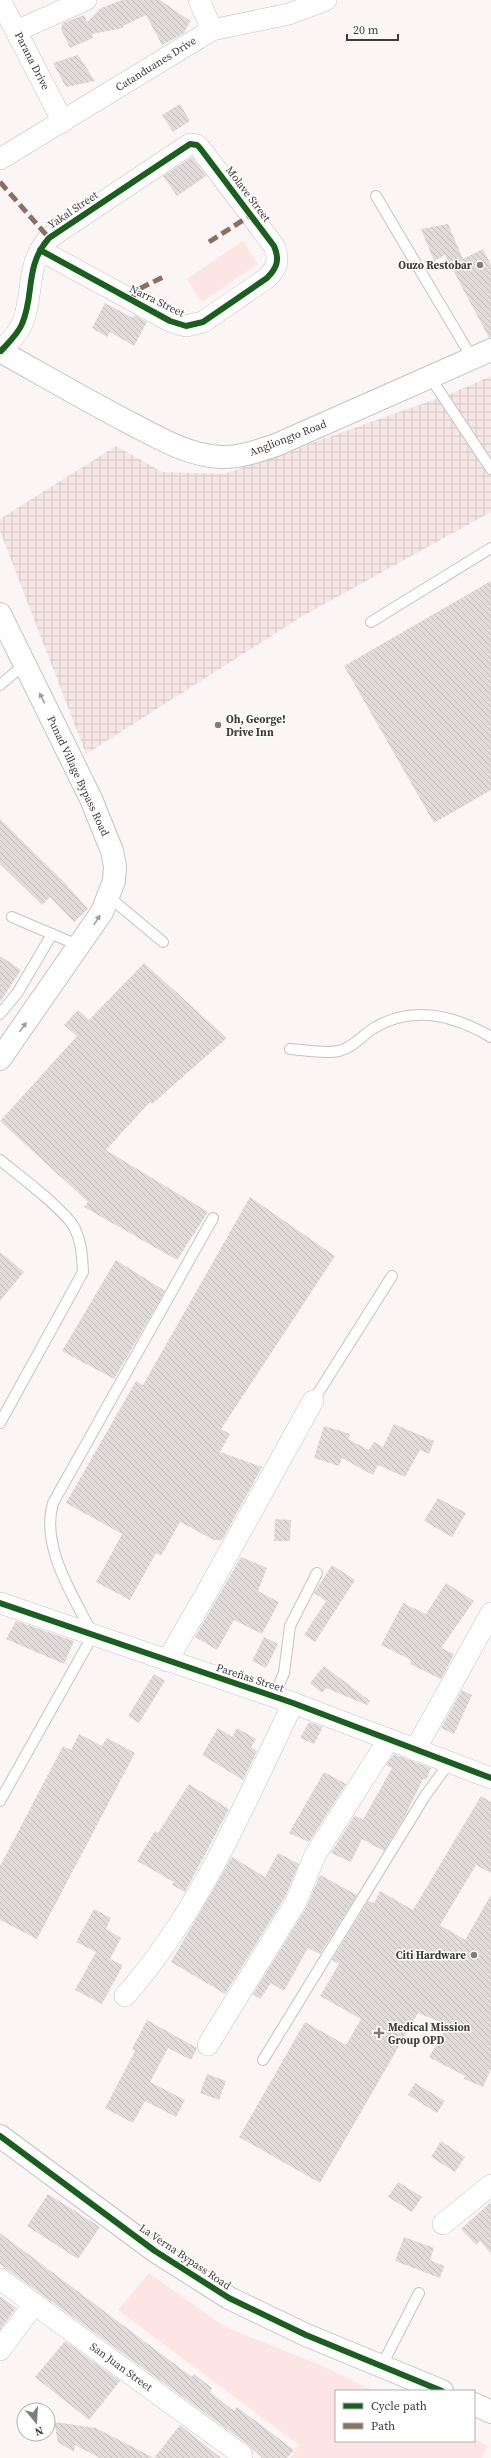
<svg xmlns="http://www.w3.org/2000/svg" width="491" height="2458" font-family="'Source Serif 4',serif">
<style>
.industrial{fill:url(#industrial-grid)}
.green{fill:#fde4e5}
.building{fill:url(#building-back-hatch)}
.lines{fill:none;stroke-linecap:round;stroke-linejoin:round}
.lane-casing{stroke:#c8c2c2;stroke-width:12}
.street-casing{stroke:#c8c2c2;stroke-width:22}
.secondary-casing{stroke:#c8c2c2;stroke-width:24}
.primary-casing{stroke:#c8c2c2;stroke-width:24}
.lane{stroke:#fffefe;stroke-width:10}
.street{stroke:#fffefe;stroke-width:21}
.secondary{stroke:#fffefe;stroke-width:22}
.primary{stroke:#fffefe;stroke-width:22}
.quiet{stroke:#8d6e63;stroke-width:5;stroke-dasharray:10 5;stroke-linecap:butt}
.cycleway-casing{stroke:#fff;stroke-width:8}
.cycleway{stroke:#1b5e20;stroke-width:6}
.oneway{fill:#a09c9c}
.poi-dot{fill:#827c7c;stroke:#fff;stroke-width:1.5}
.labels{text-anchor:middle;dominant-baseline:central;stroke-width:3;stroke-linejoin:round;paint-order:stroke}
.street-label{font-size:11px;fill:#413b3b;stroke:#fff}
.poi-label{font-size:11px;font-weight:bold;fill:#413b3b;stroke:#fff;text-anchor:end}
</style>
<defs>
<pattern id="industrial-grid" width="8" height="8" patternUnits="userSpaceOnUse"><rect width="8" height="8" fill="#f6e6e6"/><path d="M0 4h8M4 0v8" fill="none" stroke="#d4c6c6"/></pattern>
<pattern id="building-back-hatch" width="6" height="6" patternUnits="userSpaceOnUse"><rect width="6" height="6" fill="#e1dbdb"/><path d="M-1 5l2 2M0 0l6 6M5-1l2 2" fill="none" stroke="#c2bdbd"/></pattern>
</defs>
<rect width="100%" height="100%" fill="#fcf5f5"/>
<polygon class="industrial" points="491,376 491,512 301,617 86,754 0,531 0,519 116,446 162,472 224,474 450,394"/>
<g class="green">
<polygon points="243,241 258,264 202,302 187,279"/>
<polygon points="149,2273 225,2327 320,2365 374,2391 336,2391 336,2441 474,2441 474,2439 488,2446 482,2458 290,2458 299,2445 118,2310"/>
</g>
<g class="building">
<polygon points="122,0 160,0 190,21 184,33 162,45 146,15 123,26 123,28 92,34 93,38 70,48 61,29 63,23 84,15 87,22 101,8"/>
<polygon points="78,55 95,81 66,87 53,63"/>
<polygon points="180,104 190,121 173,132 162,115"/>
<polygon points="192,157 206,176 177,196 163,176"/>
<polygon points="448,224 463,259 483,249 491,265 491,338 489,338 445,255 434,261 421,229"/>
<polygon points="105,303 133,318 134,315 147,322 134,346 110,332 107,337 92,328"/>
<polygon points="491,581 491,790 434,823 344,666"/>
<polygon points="0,819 65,883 88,909 74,922 50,897 42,905 0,864"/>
<polygon points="0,956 21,970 0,1002"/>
<polygon points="144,963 227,1038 152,1104 150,1102 106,1150 208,1212 177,1260 84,1207 88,1202 0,1121 77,1036 64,1025 78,1010 89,1020"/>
<polygon points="250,1197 335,1256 221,1429 230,1434 220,1452 262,1467 222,1540 214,1540 180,1522 161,1556 156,1553 130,1600 96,1582 122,1534 66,1503 136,1381 143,1385"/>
<polygon points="0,1252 24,1272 0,1301"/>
<polygon points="116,1260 165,1291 114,1379 62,1351"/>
<polygon points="394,1424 434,1441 429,1454 420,1450 405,1477 378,1465 373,1475 342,1458 339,1466 314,1458 324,1426 350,1434 348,1439 369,1450 374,1442 383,1447"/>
<polygon points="438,1498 466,1513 452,1537 424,1521"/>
<polygon points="275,1519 291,1520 290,1541 274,1541"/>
<polygon points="241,1557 267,1568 258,1591 279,1602 262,1634 234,1620 217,1650 195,1637"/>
<polygon points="332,1565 355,1580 315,1642 304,1635 326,1601 314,1593"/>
<polygon points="446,1583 474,1601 441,1648 454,1654 441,1679 410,1664 411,1660 381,1645 403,1603 426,1614"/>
<polygon points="16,1621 74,1641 64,1664 6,1639"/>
<polygon points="264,1637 278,1644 266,1668 252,1661"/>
<polygon points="324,1666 370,1701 367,1705 326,1688 322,1693 310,1683"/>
<polygon points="154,1674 165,1681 139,1723 128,1716"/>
<polygon points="462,1690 472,1695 454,1734 441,1728"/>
<polygon points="309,1722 323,1727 314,1744 300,1738"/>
<polygon points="218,1728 232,1737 237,1728 256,1739 251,1747 257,1751 243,1780 202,1755"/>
<polygon points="79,1734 102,1746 107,1738 135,1753 37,1939 0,1920 0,1866 63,1746 71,1750"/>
<polygon points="394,1754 431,1768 426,1780 423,1779 405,1816 384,1851 362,1839 351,1862 331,1853 355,1815 363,1820 392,1768 386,1765"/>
<polygon points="324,1772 346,1784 309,1842 289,1833"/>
<polygon points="189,1784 229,1809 185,1892 172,1885 174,1882 137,1861 155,1831 158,1833"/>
<polygon points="481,1796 491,1802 491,1873 476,1865 440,1925 465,1940 491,1895 491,2069 483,2087 464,2079 465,2076 429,2057 448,2025 418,2013 320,2183 239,2137 305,2022 346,2045 361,2019 320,1996 339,1964 332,1960 368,1901 374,1903 380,1891 413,1910"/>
<polygon points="278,1853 299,1864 285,1897 225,1994 171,1962 232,1857 265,1877"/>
<polygon points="320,1875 357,1895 320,1954 308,1948 284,1991 271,1983 260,1999 253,1994 306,1908"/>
<polygon points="94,1909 111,1918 106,1929 121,1938 110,1959 123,1965 102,2004 75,1990 96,1952 76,1942"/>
<polygon points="147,2020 197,2048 191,2060 168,2048 150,2082 185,2100 176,2117 145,2101 133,2123 105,2108 135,2051 132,2049"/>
<polygon points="207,2074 226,2081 219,2100 200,2093"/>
<polygon points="415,2083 445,2101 437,2113 408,2095"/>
<polygon points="441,2141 465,2157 455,2172 431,2157"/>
<polygon points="398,2182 422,2197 412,2212 388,2197"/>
<polygon points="48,2194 100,2227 78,2259 27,2226"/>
<polygon points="491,2202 491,2254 480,2241 476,2245 461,2229"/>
<polygon points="0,2233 192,2377 194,2374 212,2388 210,2392 234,2411 237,2407 294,2450 287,2458 262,2458 249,2445 0,2264"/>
<polygon points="404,2237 434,2248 430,2260 444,2266 440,2278 395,2261"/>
<polygon points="0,2296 16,2308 0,2330"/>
<polygon points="65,2341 120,2381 89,2420 35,2377"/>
<polygon points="54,2422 96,2428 154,2458 180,2425 221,2458 100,2458 75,2445 74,2452 58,2442"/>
</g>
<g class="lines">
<g class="lane-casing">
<g id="lane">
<polyline points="376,196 472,358"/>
<polyline points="430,377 491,469"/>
<polyline points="371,622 491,548"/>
<polyline points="0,685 25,664"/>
<polyline points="109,897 163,942"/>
<polyline points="12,917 80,946"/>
<polyline points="0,1014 18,992 52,934"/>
<path d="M290 1049C305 1050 324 1054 339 1051 354 1047 361 1036 374 1028 412 1005 454 1015 491 1037"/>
<path d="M0 1160C17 1174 67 1211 75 1229 82 1243 82 1257 83 1272L0 1423"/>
<polyline points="313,1401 392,1276"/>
<polyline points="274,1696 284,1673 290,1626 317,1573"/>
<path d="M0 1801 93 1635C74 1597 40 1547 53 1503L213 1218"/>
<polyline points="263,2060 425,1796 449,1763"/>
<polyline points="382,2365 419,2293"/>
</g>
</g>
<g class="street-casing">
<g id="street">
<polyline points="0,0 63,122"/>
<polyline points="199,0 212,30"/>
<polyline points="16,31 86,0"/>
<polyline points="0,159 212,30 289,14 326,0"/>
<path d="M1 351C8 343 18 334 22 324 35 294 24 267 49 238L190 144 197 145 200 148 274 246C280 260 277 268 267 278L203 322 186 326 170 321 40 250"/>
<polyline points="0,1603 293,1703 491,1778"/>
<polyline points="167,1661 207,1592 313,1401"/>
<polyline points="415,1750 491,1613"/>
<path d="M125 1996C200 1911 245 1804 293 1703"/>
<polyline points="208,2045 296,1902 315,1855 389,1739"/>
<polyline points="443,2224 491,2185"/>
<polyline points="0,2279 242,2455"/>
<polyline points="0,2350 34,2304"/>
</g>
</g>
<g class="secondary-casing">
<g id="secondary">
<polyline points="0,614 91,799 112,851 115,866 114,881 102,912 0,1059"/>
<polyline points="0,2136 155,2251 229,2298 306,2335 442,2391"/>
<polyline points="474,2404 491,2412"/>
</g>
</g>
<g class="primary-casing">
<path id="primary" d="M0 351C43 375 86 400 130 423 159 438 187 455 220 457 239 458 258 451 276 445L491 350"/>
</g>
<use href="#lane" class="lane"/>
<use href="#street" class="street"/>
<use href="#secondary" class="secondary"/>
<use href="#primary" class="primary"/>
<g class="quiet">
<polyline points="0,182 49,238"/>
<polyline points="209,242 251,215"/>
<polyline points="130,300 141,288 163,277"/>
</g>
<g class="cycleway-casing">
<g id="cycleway">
<path d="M1 351C8 343 18 334 22 324 35 294 24 267 49 238L190 144 197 145 200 148 274 246C280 260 277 268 267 278L203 322 186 326 170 321 40 250"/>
<polyline points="0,1603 293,1703 491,1778"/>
<polyline points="0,2136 155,2251 229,2298 306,2335 442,2391"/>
</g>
</g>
<use href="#cycleway" class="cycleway"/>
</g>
<defs><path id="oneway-solid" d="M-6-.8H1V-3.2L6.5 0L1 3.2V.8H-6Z"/></defs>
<g class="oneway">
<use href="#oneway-solid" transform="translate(42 698) rotate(-116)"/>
<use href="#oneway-solid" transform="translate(97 920) rotate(-58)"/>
<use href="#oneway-solid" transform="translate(23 1027) rotate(-55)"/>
</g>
<g class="poi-dot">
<circle cx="480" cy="265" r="4"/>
<circle cx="218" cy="725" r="4"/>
<circle cx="474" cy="1955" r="4"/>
<path d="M377 2027h4v4h4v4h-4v4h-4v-4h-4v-4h4z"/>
</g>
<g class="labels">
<g class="street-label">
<text transform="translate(32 61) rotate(63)">Parana Drive</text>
<text transform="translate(156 64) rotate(-32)">Catanduanes Drive</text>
<text transform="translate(248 194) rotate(53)">Molave Street</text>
<text transform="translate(73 210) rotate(-34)">Yakal Street</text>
<text transform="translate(157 301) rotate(26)">Narra Street</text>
<text transform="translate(288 438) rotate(-21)">Angliongto Road</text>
<text transform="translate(78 776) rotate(65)">Punad Village Bypass Road</text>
<text transform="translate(250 1678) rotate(18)">Pareñas Street</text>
<text transform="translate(185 2257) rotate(34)">La Verna Bypass Road</text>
<text transform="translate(121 2367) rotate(36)">San Juan Street</text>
</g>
<g class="poi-label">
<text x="472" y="265">Ouzo Restobar</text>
<text x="226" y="719" text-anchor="start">Oh, George!<tspan x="226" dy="13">Drive Inn</tspan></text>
<text x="466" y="1955">Citi Hardware</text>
<text x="388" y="2027" text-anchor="start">Medical Mission<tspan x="388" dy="13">Group OPD</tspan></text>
</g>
</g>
<rect x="335" y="2390" width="140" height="52" fill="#ffffff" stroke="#b3b1b1"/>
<rect x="343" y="2403" width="20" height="6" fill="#1b5e20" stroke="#b3b1b1"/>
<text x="371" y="2410" font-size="12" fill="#413b3b">Cycle path</text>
<rect x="343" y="2423" width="20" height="6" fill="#8d6e63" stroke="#b3b1b1"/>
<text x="371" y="2430" font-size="12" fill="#413b3b">Path</text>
<g transform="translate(36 2422) rotate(162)"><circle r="19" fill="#ffffff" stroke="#b3b1b1"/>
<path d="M0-3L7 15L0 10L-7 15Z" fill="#827c7c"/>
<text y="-6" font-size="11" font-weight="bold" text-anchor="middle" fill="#413b3b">N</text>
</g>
<path d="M347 34v6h51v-6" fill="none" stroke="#413b3b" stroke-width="2"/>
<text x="353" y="34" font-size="12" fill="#413b3b" stroke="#ffffff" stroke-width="3" paint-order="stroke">20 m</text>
</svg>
